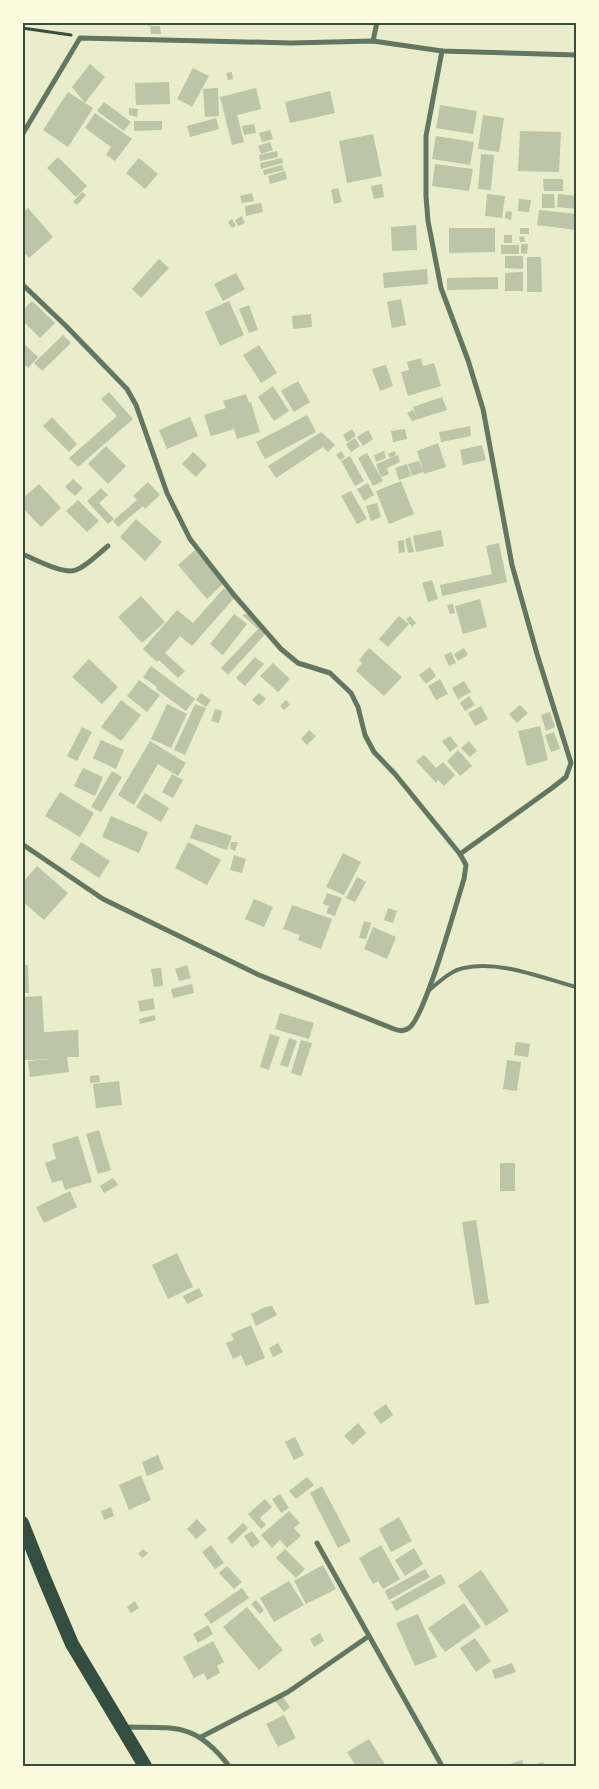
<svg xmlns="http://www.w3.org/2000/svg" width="599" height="1789" font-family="'PT Sans',sans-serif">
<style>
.building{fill:#bcc5a7}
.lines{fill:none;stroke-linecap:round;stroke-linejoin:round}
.path{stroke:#344e41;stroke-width:3}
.service{stroke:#617663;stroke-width:4}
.minor{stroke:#617663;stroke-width:5}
.trunk{stroke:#344e41;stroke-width:14}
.neatline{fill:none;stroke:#344e41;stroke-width:2}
</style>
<rect width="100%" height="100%" fill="#e9edc9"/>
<g class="building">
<polygon points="134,22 150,22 150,26 160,26 161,34 151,34 150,26"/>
<polygon points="90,64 105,77 85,103 93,108 68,147 43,130 68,92 85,103 72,87"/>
<polygon points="193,68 209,76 192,107 177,99"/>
<polygon points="232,72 233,79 228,80 226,73"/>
<polygon points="169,82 170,104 136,105 135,83"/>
<polygon points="218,88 219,116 205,117 203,89"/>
<polygon points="256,88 261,109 237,115 244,142 232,145 220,97"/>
<polygon points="330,91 335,113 290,123 285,102"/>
<polygon points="104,102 131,122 124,131 97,111"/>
<polygon points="440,105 477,111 473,134 436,128"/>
<polygon points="129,108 138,109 137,117 129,115"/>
<polygon points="95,113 132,139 115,161 106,155 111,147 85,128"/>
<polygon points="483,115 504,118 499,152 478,149"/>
<polygon points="216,118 219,129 190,137 187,126"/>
<polygon points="134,121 162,121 162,130 134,131"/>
<polygon points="254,124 256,133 244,135 242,126"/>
<polygon points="270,130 273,139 262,142 259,133"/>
<polygon points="520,131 561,132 559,172 518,171"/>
<polygon points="373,134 382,176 347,183 339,141"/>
<polygon points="436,136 474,142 470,165 432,159"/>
<polygon points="270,142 273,150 261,154 258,146"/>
<polygon points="277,151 278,157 260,161 259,155"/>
<polygon points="481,154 494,155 491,190 478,189"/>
<polygon points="58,157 87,186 76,197 47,168"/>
<polygon points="139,158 158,174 145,189 126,173"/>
<polygon points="282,158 283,163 261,169 260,163"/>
<polygon points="435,164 473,169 469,191 432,186"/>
<polygon points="282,165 284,170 264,175 263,170"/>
<polygon points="285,171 287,179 270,184 268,176"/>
<polygon points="543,179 563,179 563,191 544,191"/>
<polygon points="382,184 384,197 374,199 371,186"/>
<polygon points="338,188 342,202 334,204 331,190"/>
<polygon points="82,192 86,195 77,205 73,202"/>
<polygon points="252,193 254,201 242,203 240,196"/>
<polygon points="487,194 505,196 502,218 485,216"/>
<polygon points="542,194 554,194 555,208 542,208"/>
<polygon points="558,194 576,196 576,209 557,207"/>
<polygon points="519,199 531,200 529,212 518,211"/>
<polygon points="261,203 263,212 246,216 245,206"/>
<polygon points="28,208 53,237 29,258 22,250 22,213"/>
<polygon points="539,210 576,214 576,230 537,225"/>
<polygon points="506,211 512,212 511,220 505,218"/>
<polygon points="242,216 245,223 238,226 235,220"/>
<polygon points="232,219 236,226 232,228 228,222"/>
<polygon points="416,225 417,250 392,251 391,227"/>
<polygon points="449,228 495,228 495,252 449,253"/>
<rect x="520" y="228" width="9" height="6"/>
<rect x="504" y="235" width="8" height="8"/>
<polygon points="524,236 525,242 520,242 519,237"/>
<polygon points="521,244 528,244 527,254 521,253"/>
<rect x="501" y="245" width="18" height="9"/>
<polygon points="505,256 523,256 523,269 505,268"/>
<polygon points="527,257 541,257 542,292 527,292"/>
<polygon points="159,259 169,268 141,298 132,289"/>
<polygon points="427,269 428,284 384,288 383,273"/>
<polygon points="523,272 523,291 505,291 505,273"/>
<polygon points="236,273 245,289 223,301 214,284"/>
<polygon points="498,277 498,289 447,290 447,278"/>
<polygon points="401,299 406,325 392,328 387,302"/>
<polygon points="32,301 55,323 40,338 22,320 22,311"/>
<polygon points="229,301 244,335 220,346 205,312"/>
<polygon points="249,305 258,330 249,333 239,309"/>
<polygon points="311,314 312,327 293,329 292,316"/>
<polygon points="63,335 71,343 42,371 34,363"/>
<polygon points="22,342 38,357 28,368 22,363"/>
<polygon points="259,345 277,373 261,383 243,355"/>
<polygon points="421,358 423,366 434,363 441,386 408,396 401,372 409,370 407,362"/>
<polygon points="386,365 393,386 380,391 372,369"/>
<polygon points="298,381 310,402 294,412 281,391"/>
<polygon points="273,386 289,411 274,421 258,397"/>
<polygon points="109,392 133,419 78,467 69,458 117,416 101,399"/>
<polygon points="246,394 249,403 251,402 260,432 237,439 234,429 211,436 204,415 226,408 223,401"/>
<polygon points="442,397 447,410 412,421 407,413 413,410 417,418 413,407"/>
<polygon points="307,415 316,432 265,459 256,442"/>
<polygon points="52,417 77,444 69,452 43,426"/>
<polygon points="190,417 198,436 167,449 159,430"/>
<polygon points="470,426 471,436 441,442 439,432"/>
<polygon points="352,429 356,436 347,442 343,435"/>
<polygon points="405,429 407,439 393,442 391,431"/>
<polygon points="368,430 373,439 363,446 357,437"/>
<polygon points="321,432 335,445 328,452 323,447 276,478 268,466"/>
<polygon points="355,438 360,446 351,452 346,444"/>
<polygon points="438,443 446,467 424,474 417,451"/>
<polygon points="482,445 486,460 463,465 460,450"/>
<polygon points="106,446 126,466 108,484 88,464"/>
<polygon points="341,451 345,457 340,460 336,455"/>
<polygon points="384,451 386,458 376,462 374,455"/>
<polygon points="395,451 396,455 390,458 388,454"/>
<polygon points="193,452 207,465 196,477 182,464"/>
<polygon points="367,453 383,481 373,486 358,458"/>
<polygon points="398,455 400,462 387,468 389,474 381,477 376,464"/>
<polygon points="350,456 364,481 355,486 341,461"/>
<polygon points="419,461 423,472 412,476 408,464"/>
<polygon points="407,464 411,476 399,480 395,468"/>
<polygon points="73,479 83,488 75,496 65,487"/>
<polygon points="401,481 414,514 389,524 376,491"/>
<polygon points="148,482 160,495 145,509 143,506 118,527 113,521 137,500 133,496"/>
<polygon points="368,483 374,495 364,501 357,489"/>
<polygon points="39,484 61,508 41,527 22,507 22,499"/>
<polygon points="101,488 108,495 99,503 114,519 108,524 87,501"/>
<polygon points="351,491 367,519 357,524 341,496"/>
<polygon points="78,500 99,521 87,532 66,511"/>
<polygon points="377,503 381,517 371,521 366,506"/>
<polygon points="136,519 162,542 145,561 120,537"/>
<polygon points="441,530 444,546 416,552 413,536"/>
<polygon points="410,537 414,552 408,553 405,539"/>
<polygon points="404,540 405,552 399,553 398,541"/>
<polygon points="499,543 507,582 442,596 440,585 492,574 486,546"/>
<polygon points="195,550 224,583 207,599 178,565"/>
<polygon points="432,580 438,599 428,602 422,583"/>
<polygon points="224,588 235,597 192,646 180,636 165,653 185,671 178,678 159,660 157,662 143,649 177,610 193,623"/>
<polygon points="141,596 165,622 142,643 118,617"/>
<polygon points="480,599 487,627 463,634 455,606"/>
<polygon points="453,604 455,613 450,614 447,605"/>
<polygon points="248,613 268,631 228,675 221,668 258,629 242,615"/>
<polygon points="234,614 247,624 223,655 210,644"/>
<polygon points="399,616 409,624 388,647 379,639"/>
<polygon points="410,616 416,623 412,627 406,619"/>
<polygon points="369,648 402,677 384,696 356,671 362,663 359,660"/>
<polygon points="464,648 468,655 458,661 454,654"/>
<polygon points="451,652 456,663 449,666 444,655"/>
<polygon points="255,657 264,664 245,686 236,678"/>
<polygon points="89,659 118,687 102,704 72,677"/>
<polygon points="273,663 290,679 278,692 260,676"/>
<polygon points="151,666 195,699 186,711 156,689 157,687 143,677"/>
<polygon points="430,667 436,676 426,684 419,675"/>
<polygon points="440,679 448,694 436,700 428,686"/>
<polygon points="139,680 160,695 147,712 127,696"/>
<polygon points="464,681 471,692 458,699 452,688"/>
<polygon points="201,693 211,700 206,707 196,700"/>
<polygon points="259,693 266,699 259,706 252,700"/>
<polygon points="469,696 475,705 465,711 460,703"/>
<polygon points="121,700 141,715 121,741 101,727"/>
<polygon points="286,700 290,705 284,710 280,706"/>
<polygon points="167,704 187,714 171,748 151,739"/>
<polygon points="195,704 206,708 185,755 174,750"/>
<polygon points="520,705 528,713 517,723 509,714"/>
<polygon points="481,706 488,719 475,726 468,713"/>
<polygon points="215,709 222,711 219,723 211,721"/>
<polygon points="550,712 555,727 546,731 541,715"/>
<polygon points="540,726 548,760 527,766 518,731"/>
<polygon points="82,727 92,732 77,761 67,756"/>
<polygon points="309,730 316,736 307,745 301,739"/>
<polygon points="554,732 560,749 551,752 545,735"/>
<polygon points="450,736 458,746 450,752 442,741"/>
<polygon points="101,740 124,750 116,769 93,758"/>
<polygon points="150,741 186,763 178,776 158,764 134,805 118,795"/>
<polygon points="469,741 477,751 470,757 461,748"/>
<polygon points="458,750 472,766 460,776 447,761"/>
<polygon points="424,755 436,768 443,762 455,775 444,786 438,780 436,783 416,761"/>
<polygon points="83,768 103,777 95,796 74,786"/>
<polygon points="112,771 122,777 101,812 91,807"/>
<polygon points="172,774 183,780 173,798 162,792"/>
<polygon points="60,792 94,813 80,837 45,816"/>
<polygon points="145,793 169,808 161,822 136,807"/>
<polygon points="111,816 148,832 139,853 102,837"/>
<polygon points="195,824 232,836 227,850 190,838"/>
<polygon points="81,842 110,861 99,878 70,859"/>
<polygon points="188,842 221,860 207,885 175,868"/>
<polygon points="231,842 238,842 235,851 230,849"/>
<polygon points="343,853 361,862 344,895 326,887"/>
<polygon points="234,855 246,859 242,873 230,870"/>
<polygon points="37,866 68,893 44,920 22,901 22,883"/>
<polygon points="357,877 366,882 355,902 346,898"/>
<polygon points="327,893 342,898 335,916 326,913 329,906 323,904"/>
<polygon points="254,899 273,907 264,927 245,919"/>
<polygon points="292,905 332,919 321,949 298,940 300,935 283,929"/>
<polygon points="388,908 397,911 393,923 384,920"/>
<polygon points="364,921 371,923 366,939 359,938"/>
<polygon points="373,927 396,937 387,959 364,949"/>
<polygon points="22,965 28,965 29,993 22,993"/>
<polygon points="187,965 191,978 179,981 175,969"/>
<polygon points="161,968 163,986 154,987 151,969"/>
<polygon points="192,984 194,993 173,998 171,989"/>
<polygon points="42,996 44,1032 78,1030 79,1057 67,1057 69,1072 30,1077 28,1061 51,1059 25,1060 22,997"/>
<polygon points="153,998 155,1009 140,1012 138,1001"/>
<polygon points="280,1013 314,1023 309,1039 275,1029"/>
<polygon points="154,1015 156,1020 140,1024 139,1019"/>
<polygon points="270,1034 280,1037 269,1070 260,1067"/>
<polygon points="289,1038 297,1041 288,1067 280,1065"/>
<polygon points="301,1040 312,1043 301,1076 291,1073"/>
<polygon points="516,1042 530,1044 528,1057 514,1055"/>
<polygon points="507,1060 521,1062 517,1091 503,1089"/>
<polygon points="99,1075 100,1082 90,1083 90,1076"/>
<polygon points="119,1081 122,1105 96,1108 93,1084"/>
<polygon points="99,1130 111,1170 98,1174 86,1134"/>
<polygon points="78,1136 92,1182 65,1190 62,1180 52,1183 45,1163 56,1159 52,1144"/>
<rect x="500" y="1163" width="15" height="28"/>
<polygon points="113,1178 118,1185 104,1193 100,1186"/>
<polygon points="70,1191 77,1207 44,1223 36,1207"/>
<polygon points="476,1220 489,1303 475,1305 462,1222"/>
<polygon points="177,1253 193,1287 168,1299 152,1265"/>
<polygon points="199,1288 203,1296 187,1304 183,1296"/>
<polygon points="272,1306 277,1315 256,1326 251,1314 265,1307"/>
<polygon points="251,1325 265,1358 246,1366 241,1355 233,1359 226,1343 234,1340 231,1334"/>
<polygon points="278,1343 283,1352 273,1357 269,1348"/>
<polygon points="386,1404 393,1415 381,1424 373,1413"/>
<polygon points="358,1423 366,1433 353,1445 344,1436"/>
<polygon points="295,1437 304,1455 294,1460 285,1442"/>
<polygon points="158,1455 164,1469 147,1476 142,1462"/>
<polygon points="141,1475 151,1500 129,1510 119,1485"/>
<polygon points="307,1477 314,1485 296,1499 289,1491"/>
<polygon points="322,1486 351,1541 338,1548 310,1493"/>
<polygon points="280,1494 289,1508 281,1513 272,1499"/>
<polygon points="265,1499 272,1507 260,1518 266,1525 261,1529 248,1514"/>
<polygon points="111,1507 114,1516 104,1520 101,1511"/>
<polygon points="289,1511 300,1523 294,1528 301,1536 287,1548 280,1540 272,1548 261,1535"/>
<polygon points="399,1517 412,1541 391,1552 379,1529"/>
<polygon points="197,1519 207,1530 196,1539 187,1529"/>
<polygon points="243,1523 248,1528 232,1544 227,1538"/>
<polygon points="252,1531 260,1542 252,1548 244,1536"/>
<polygon points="211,1545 224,1563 215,1569 202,1552"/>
<polygon points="381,1545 400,1579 383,1589 378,1581 373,1584 359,1558"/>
<polygon points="414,1548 423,1564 405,1576 395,1560"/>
<polygon points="143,1549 148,1553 143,1558 138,1554"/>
<polygon points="285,1549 305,1569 296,1578 276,1558"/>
<polygon points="323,1565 336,1589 306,1604 294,1581"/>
<polygon points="227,1566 242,1582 234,1589 219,1573"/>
<polygon points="425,1569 430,1577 389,1600 385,1591"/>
<polygon points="481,1570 509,1611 486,1626 458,1586"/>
<polygon points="441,1574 446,1583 396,1611 391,1602"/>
<polygon points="289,1581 304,1605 274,1622 260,1598"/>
<polygon points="242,1588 249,1598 211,1624 204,1614"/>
<polygon points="256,1600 264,1610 260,1614 251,1604"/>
<polygon points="135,1601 139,1608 131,1613 127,1607"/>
<polygon points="464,1603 481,1627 445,1652 428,1628"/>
<polygon points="247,1607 283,1650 259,1670 223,1627"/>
<polygon points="418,1614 437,1657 415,1666 396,1623"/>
<polygon points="208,1625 213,1634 198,1643 193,1634"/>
<polygon points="320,1633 324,1641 314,1647 310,1639"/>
<polygon points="475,1638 491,1661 476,1672 460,1648"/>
<polygon points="213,1641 224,1662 217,1666 220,1673 207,1680 204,1673 194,1678 183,1657"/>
<polygon points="512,1663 516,1672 495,1679 492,1670"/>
<polygon points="282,1696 290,1707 284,1712 275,1701"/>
<polygon points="284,1715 296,1738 278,1747 266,1724"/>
<polygon points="369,1739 386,1766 356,1766 347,1752"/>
<polygon points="522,1760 524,1766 504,1766"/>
<polygon points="543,1762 545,1766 530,1766"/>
</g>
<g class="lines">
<polyline class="path" points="22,28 71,35"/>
<path class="service" d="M428 991C438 983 451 970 464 968 499 960 542 978 576 987"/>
<g class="minor">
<polyline points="373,41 377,22"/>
<polyline points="442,51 426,136 426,196 428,221 441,288 468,360 483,409 512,565 537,654 571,763 566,777 552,788 460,854"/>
<polyline points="22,135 80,38 291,43 373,41 442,51 576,55"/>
<path d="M22 284 66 326 127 389 136 405 167 493 190 539 234 595 281 649 298 663 330 673 351 693 358 707 365 735 374 752 395 774 460 854 466 865 464 879C456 904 425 1017 409 1028 404 1032 399 1031 394 1029L259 975 103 899 22 844"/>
<path d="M22 554C35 559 63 575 76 570 87 566 98 554 108 546"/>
<polyline points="317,1543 442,1766"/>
<path d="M125 1727C175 1728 195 1722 229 1766"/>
<polyline points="201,1737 288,1692 369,1636"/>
</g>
<polyline class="trunk" points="22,1523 44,1578 72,1644 145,1766"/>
</g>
<rect width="599" height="1789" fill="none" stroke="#fefae0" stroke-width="48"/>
<rect x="24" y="24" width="551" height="1741" class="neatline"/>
</svg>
